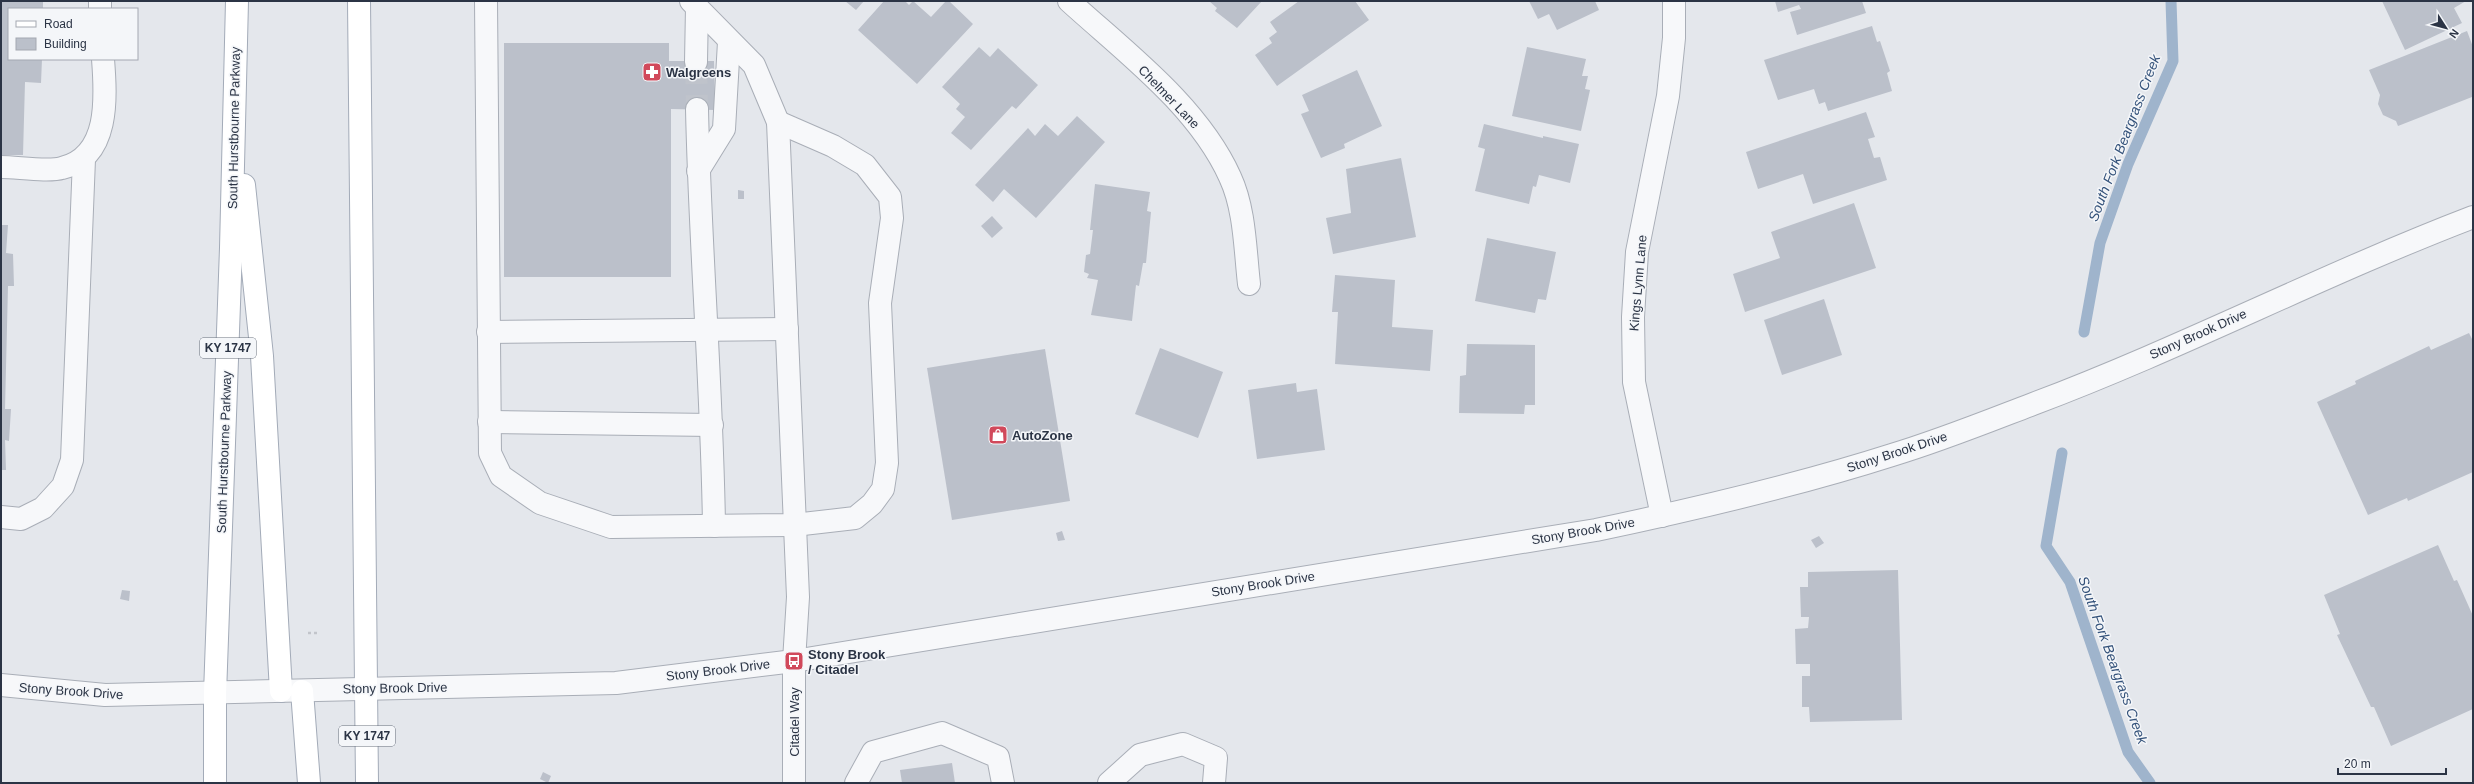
<svg xmlns="http://www.w3.org/2000/svg" width="2474" height="784" font-family="Arial,sans-serif">
<style>
.lines{fill:none;stroke-linecap:round;stroke-linejoin:round}
.stream{stroke:#9fb4cc;stroke-width:11}
.building{fill:#bbc0ca}
.minor-tunnel{stroke:#bfc3cb;stroke-width:22;stroke-dasharray:22 11;stroke-linecap:butt}
.minor-casing{stroke:#a9aeb7;stroke-width:24}
.major-casing{stroke:#a3abb8;stroke-width:24}
.path{stroke:#c2c5cb;stroke-width:2.5;stroke-dasharray:3 3;stroke-linecap:butt}
.minor{stroke:#f7f8fa;stroke-width:22}
.major{stroke:#fff;stroke-width:22}
.labels{text-anchor:middle;dominant-baseline:central;stroke-width:3;stroke-linejoin:round;paint-order:stroke}
.shield{fill:#f4f6f9;stroke:#676e7b;stroke-width:1}
.shield-label{font-size:12px;font-weight:bold;fill:#2b3445}
.poi-label{font-size:13px;font-weight:bold;fill:#2b3445;stroke:#f4f6f9;text-anchor:start}
.street-label{font-size:13px;fill:#2b3445;stroke:#f4f6f9}
.water-label{font-size:14px;font-style:italic;fill:#34527a;stroke:#f4f6f9}
</style>
<rect width="100%" height="100%" fill="#e4e7ec"/>
<g class="lines">
<g class="stream">
<polyline points="2084,332 2100,243 2128,164 2173,61 2171,1"/>
<polyline points="2062,453 2046,546 2070,582 2128,752 2150,783"/>
</g>
</g>
<g class="building">
<polygon points="1,1 43,1 43,9 9,9 9,59 42,59 41,83 25,82 23,155 1,155"/>
<polygon points="845,1 864,1 856,10"/>
<polygon points="884,1 905,1 909,5 913,1 931,17 946,1 949,1 973,24 917,84 858,30"/>
<polygon points="1209,1 1262,1 1237,28 1215,11 1217,8"/>
<polygon points="1299,1 1355,1 1369,20 1277,86 1255,55 1272,43 1269,38 1277,32 1270,22"/>
<polygon points="1529,1 1595,1 1599,10 1557,30 1549,14 1538,19"/>
<polygon points="1775,1 1862,1 1866,13 1797,35 1790,12 1801,9 1799,5 1778,12"/>
<polygon points="2382,1 2466,1 2454,8 2462,23 2405,50"/>
<polygon points="1872,26 1877,42 1880,41 1890,71 1887,73 1892,91 1828,111 1825,102 1819,104 1814,89 1778,100 1764,60"/>
<polygon points="2467,31 2473,47 2472,97 2398,126 2396,121 2383,115 2378,104 2380,95 2369,70"/>
<polygon points="504,43 669,43 669,61 714,61 715,110 671,109 671,277 504,277"/>
<polygon points="979,47 990,57 998,48 1038,85 1016,109 1012,106 971,150 951,133 965,117 956,109 960,104 942,87"/>
<polygon points="1527,47 1586,59 1582,76 1588,76 1585,89 1590,90 1581,131 1512,116"/>
<polygon points="1357,70 1382,126 1344,144 1345,148 1321,158 1301,114 1309,111 1302,95"/>
<polygon points="1866,112 1875,137 1868,139 1874,158 1880,157 1887,180 1813,204 1803,174 1758,189 1746,152"/>
<polygon points="1077,116 1105,142 1036,218 1004,189 993,202 975,185 1028,128 1035,136 1045,124 1058,136"/>
<polygon points="1484,124 1543,138 1543,136 1579,144 1570,183 1539,175 1536,187 1533,186 1529,204 1475,191 1485,149 1478,147"/>
<polygon points="1401,158 1416,237 1333,254 1326,218 1351,213 1346,169"/>
<polygon points="1095,184 1150,192 1147,211 1151,212 1146,263 1143,263 1139,286 1136,285 1132,321 1091,315 1098,280 1087,278 1089,274 1084,272 1086,255 1090,254 1093,230 1090,230"/>
<polygon points="738,190 744,191 744,199 738,199"/>
<polygon points="1854,203 1876,268 1745,312 1733,274 1780,258 1771,232"/>
<polygon points="992,216 1003,228 992,238 981,226"/>
<polygon points="1,225 8,225 6,253 13,254 14,286 8,286 5,409 11,409 9,441 5,440 6,470 1,470"/>
<polygon points="1487,238 1556,252 1546,300 1538,299 1535,313 1475,301"/>
<polygon points="1335,275 1395,280 1392,327 1433,330 1430,371 1335,364 1338,312 1332,312"/>
<polygon points="1824,299 1842,355 1782,375 1764,320"/>
<polygon points="2469,333 2473,341 2473,472 2408,501 2407,498 2368,515 2317,402 2356,384 2355,381 2429,346 2431,350"/>
<polygon points="1467,344 1535,345 1535,405 1525,405 1524,414 1459,413 1460,376 1466,375"/>
<polygon points="1160,348 1223,372 1198,438 1135,414"/>
<polygon points="1045,349 1070,501 952,520 927,368"/>
<polygon points="1296,383 1297,392 1317,389 1325,450 1257,459 1248,390"/>
<polygon points="1062,531 1065,540 1058,541 1056,533"/>
<polygon points="1819,536 1824,543 1816,548 1811,540"/>
<polygon points="2438,545 2454,581 2457,580 2473,616 2473,709 2391,746 2374,707 2371,707 2337,635 2340,634 2324,595"/>
<polygon points="1898,570 1902,720 1810,722 1809,707 1802,707 1802,676 1810,676 1810,664 1796,664 1795,629 1808,628 1809,617 1801,617 1800,587 1808,587 1808,572"/>
<polygon points="122,590 130,591 129,601 120,599"/>
<polygon points="952,763 955,783 902,783 900,770"/>
<polygon points="543,772 551,776 548,783 540,779"/>
</g>
<g class="lines">
<polyline class="minor-tunnel" points="696,62 697,109"/>
<g class="minor-casing">
<g id="minor">
<polyline points="100,1 100,9"/>
<polyline points="486,1 490,453 501,476 540,503 611,527 794,525 855,518 872,504 883,489 887,463 880,303 892,218 890,197 865,165 833,146 778,122"/>
<polyline points="691,1 754,65 778,122 798,597 794,661 794,783"/>
<path d="M1069 1C1125 52 1198 106 1230 177 1245 209 1245 249 1249 284"/>
<polyline points="696,62 697,7"/>
<path d="M697 109C700 248 712 387 714 526"/>
<path d="M1 167C17 167 48 172 62 168 110 157 106 97 103 59"/>
<polyline points="698,171 724,129 729,42"/>
<polyline points="488,332 787,329"/>
<polyline points="489,422 712,425"/>
<polyline points="1662,516 1634,382 1633,317 1637,252 1668,96 1674,38 1674,1"/>
<polyline points="1,517 21,519 43,508 63,486 72,460 84,159"/>
<path d="M1 685 105 695 616 683 794 661 1596 530C1696 509 1795 486 1892 455 1939 441 1986 422 2033 404 2182 348 2324 274 2473 217"/>
<polyline points="856,783 873,752 942,733 998,757 1003,783"/>
<polyline points="1109,783 1140,755 1183,744 1216,758 1214,783"/>
</g>
</g>
<g class="major-casing">
<g id="major">
<polyline points="359,1 367,783"/>
<polyline points="244,185 262,356 281,691"/>
<polyline points="302,691 309,783"/>
<polyline points="215,783 215,694 231,248 237,1"/>
</g>
</g>
<polyline class="path" points="308,633 319,633"/>
<use href="#minor" class="minor"/>
<use href="#major" class="major"/>
</g>
<defs>
<g id="pharmacy-square" transform="scale(1)"><rect x="-9" y="-9" width="18" height="18" rx="4" fill="#d1495b" stroke="#f4f6f9"/><path d="M-2-6h4v4h4v4h-4v4h-4v-4h-4v-4h4Z" fill="#fff"/></g>
<g id="shop-square" transform="scale(1)"><rect x="-9" y="-9" width="18" height="18" rx="4" fill="#d1495b" stroke="#f4f6f9"/><path d="M-5-2.5h2.3a2.7 3.5 0 0 1 5.4 0H5L5.5 6h-11ZM-1.5-2.5h3a1.5 2.3 0 0 0-3 0Z" fill="#fff"/></g>
<g id="bus-square" transform="scale(1)"><rect x="-9" y="-9" width="18" height="18" rx="4" fill="#d1495b" stroke="#f4f6f9"/><path d="M-5-6H5V4H4V6H2V4H-2V6H-4V4H-5ZM-3.5-4V0h7V-4ZM-3.5 1.2v1.5H-2V1.2ZM2 1.2v1.5H3.5V1.2Z" fill="#fff"/></g>
</defs>
<g fill-rule="evenodd">
<use href="#pharmacy-square" x="652" y="72"/>
<use href="#shop-square" x="998" y="435"/>
<use href="#bus-square" x="794" y="661"/>
</g>
<g class="labels">
<g class="shield">
<rect x="200" y="338" width="56" height="20" rx="3"/>
<rect x="339" y="726" width="56" height="20" rx="3"/>
</g>
<g class="shield-label">
<text x="228" y="348">KY 1747</text>
<text x="367" y="736">KY 1747</text>
</g>
<g class="poi-label">
<text x="666" y="72">Walgreens</text>
<text x="1012" y="435">AutoZone</text>
<text x="808" y="654">Stony Brook<tspan x="808" dy="15">/ Citadel</tspan></text>
</g>
<g class="street-label">
<text transform="translate(1169 97) rotate(46)">Chelmer Lane</text>
<text transform="translate(234 128) rotate(-89)">South Hurstbourne Parkway</text>
<text transform="translate(1638 283) rotate(-85)">Kings Lynn Lane</text>
<text transform="translate(2198 334) rotate(-24)">Stony Brook Drive</text>
<text transform="translate(224 452) rotate(-88)">South Hurstbourne Parkway</text>
<text transform="translate(1897 452) rotate(-18)">Stony Brook Drive</text>
<text transform="translate(1583 531) rotate(-10)">Stony Brook Drive</text>
<text transform="translate(1263 584) rotate(-9)">Stony Brook Drive</text>
<text transform="translate(718 670) rotate(-7)">Stony Brook Drive</text>
<text transform="translate(395 688) rotate(-1)">Stony Brook Drive</text>
<text transform="translate(71 691) rotate(4)">Stony Brook Drive</text>
<text transform="translate(794 722) rotate(-90)">Citadel Way</text>
</g>
<g class="water-label">
<text transform="translate(2124 138) rotate(-69)">South Fork Beargrass Creek</text>
<text transform="translate(2113 660) rotate(70)">South Fork Beargrass Creek</text>
</g>
</g>
<rect width="2474" height="784" fill="none" stroke="#2b3445" stroke-width="4"/>
<rect x="8" y="8" width="130" height="52" fill="#f4f6f9" stroke="#a4a8b1"/>
<rect x="16" y="21" width="20" height="6" fill="#ffffff" stroke="#a4a8b1"/>
<text x="44" y="28" font-size="12" fill="#2b3445">Road</text>
<rect x="16" y="38" width="20" height="12" fill="#bbc0ca" stroke="#a4a8b1"/>
<text x="44" y="48" font-size="12" fill="#2b3445">Building</text>
<g transform="translate(2446 28) rotate(126)" stroke="#f4f6f9" stroke-width="3" paint-order="stroke">
<path d="M0-3L7 15L0 10L-7 15Z" fill="#2b3445"/>
<text y="-6" font-size="11" font-weight="bold" text-anchor="middle" fill="#2b3445">N</text>
</g>
<path d="M2338 768v6h108v-6" fill="none" stroke="#2b3445" stroke-width="2"/>
<text x="2344" y="768" font-size="12" fill="#2b3445" stroke="#f4f6f9" stroke-width="3" paint-order="stroke">20 m</text>
</svg>
